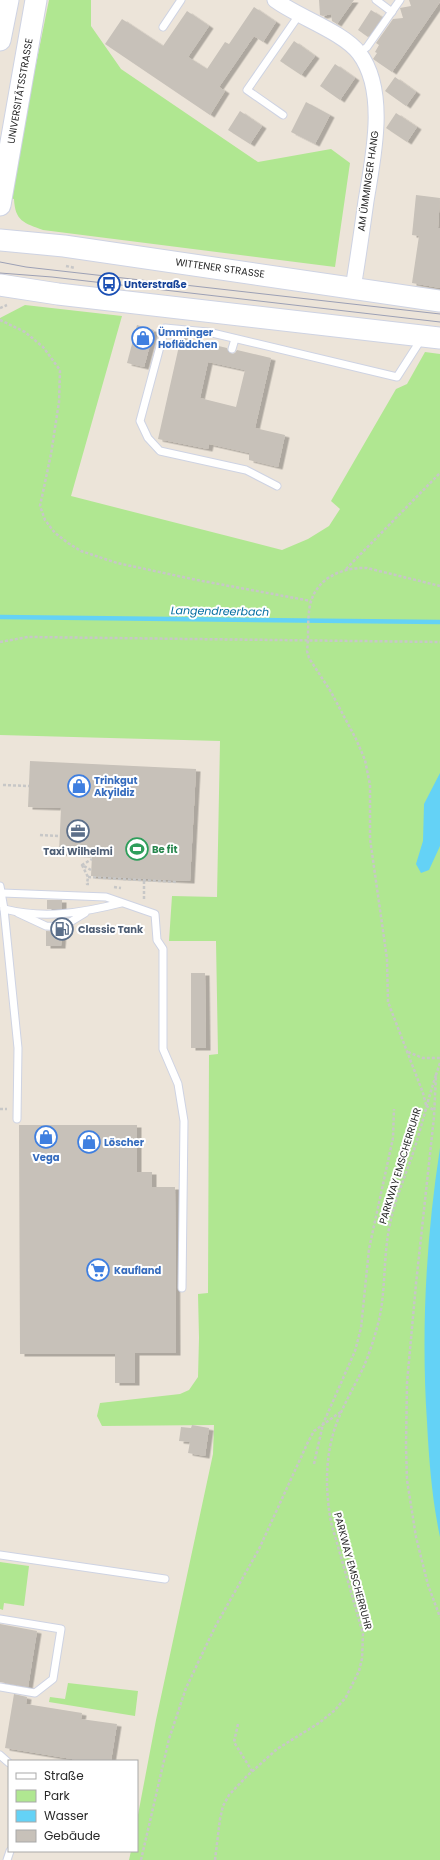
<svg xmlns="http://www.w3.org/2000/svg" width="440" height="1860" font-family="Poppins,sans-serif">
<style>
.green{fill:#b0e791}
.water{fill:#64d2f6}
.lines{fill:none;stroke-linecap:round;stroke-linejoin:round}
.stream{stroke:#64d2f6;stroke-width:4.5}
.building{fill:#c7c1b9;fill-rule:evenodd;filter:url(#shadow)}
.lane-casing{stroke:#ced3e3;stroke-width:9}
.street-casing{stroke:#ced3e3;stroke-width:17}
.secondary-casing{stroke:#ced3e3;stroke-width:23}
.path{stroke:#c7c7c7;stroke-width:2.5;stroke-dasharray:3 2;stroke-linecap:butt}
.lane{stroke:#fff;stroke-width:7}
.street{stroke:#fff;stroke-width:15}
.secondary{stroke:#fff;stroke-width:21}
.tram{stroke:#9ca0b5;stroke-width:1}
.labels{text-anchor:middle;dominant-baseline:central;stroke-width:4;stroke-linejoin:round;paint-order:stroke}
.street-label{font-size:10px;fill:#292929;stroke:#fff}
.transit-label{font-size:10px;font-weight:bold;fill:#164399;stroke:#fff;text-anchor:start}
.shop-label{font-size:10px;font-weight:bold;fill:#366cbe;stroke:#fff;text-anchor:start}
.leisure-label{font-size:10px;font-weight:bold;fill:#27864d;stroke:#fff;text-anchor:start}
.service-label{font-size:10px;font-weight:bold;fill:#4e5e75;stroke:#fff}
.water-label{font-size:11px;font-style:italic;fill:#056ea1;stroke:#fff}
</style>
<defs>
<filter id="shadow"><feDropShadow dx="4.5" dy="2.5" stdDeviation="0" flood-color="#0004"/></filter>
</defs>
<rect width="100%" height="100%" fill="#ece4d9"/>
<g class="green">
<path d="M49 0H91V26L121 69 258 162 331 149 350 163 335 267 43 230C24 223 15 221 14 199L9 198Z"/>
<polygon points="25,305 122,316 71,496 282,550 308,539 329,526 340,509 331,501 396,389 407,384 425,352 440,354 440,1860 129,1860 131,1851 137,1851 137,1820 156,1720 213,1454 214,1425 102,1426 97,1416 100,1403 180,1394 189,1390 198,1377 199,1338 198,1294 208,1293 209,1055 218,1054 216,941 169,941 172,896 217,897 220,741 0,735 0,318"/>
<polygon points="0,1562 29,1566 24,1606 4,1603 3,1610 0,1609"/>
<polygon points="68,1683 138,1691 135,1716 49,1702 50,1697 65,1699"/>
</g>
<g class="water">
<polygon points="440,773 440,846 429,870 421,873 416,864 423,841 424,804"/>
<path d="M440 1148V1537C432 1499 429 1461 427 1422 421 1331 426 1238 440 1148Z"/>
</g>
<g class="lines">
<polyline class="stream" points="0,617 440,622"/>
</g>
<g class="building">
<polygon points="319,0 354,0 337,24 332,21 331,14 323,16 320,15"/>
<polygon points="409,0 440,0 440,2 392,72 373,59 377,53 375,52 379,45 376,43 393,19 403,18 400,8 411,6"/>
<polygon points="254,7 276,22 263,42 254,36 219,87 225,91 210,115 105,44 122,19 163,46 187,11 209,26 188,57 207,69 225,42 229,44"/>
<polygon points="371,10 382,17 368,37 358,30"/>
<polygon points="294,41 315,56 301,75 280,61"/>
<polygon points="335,64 355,78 340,100 320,86"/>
<polygon points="395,77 416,92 406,106 385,91"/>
<polygon points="306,102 330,115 315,144 291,132"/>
<polygon points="240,111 262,126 250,144 228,130"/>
<polygon points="396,113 417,127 407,142 386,128"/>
<polygon points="416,195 440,198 438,228 440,228 440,288 412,283 419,236 412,235"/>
<polygon points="137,325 154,330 144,367 127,363"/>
<path d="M181 337 227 348 228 352 231 354 235 353 237 350 271 358 255 428 285 435 278 467 249 460V453L209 444 208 449 158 439ZM208 362 245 370 236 407 200 398Z"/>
<polygon points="30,761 196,769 190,881 91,876 92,855 59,853 61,808 28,807"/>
<rect x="47" y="900" width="15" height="9"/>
<polygon points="46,931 62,932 61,946 46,946"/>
<polygon points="191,973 205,973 206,1048 191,1048"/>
<polygon points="19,1125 137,1125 137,1172 152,1172 152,1187 175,1187 176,1353 135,1353 135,1383 115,1383 115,1354 20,1354"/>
<polygon points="192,1425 209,1428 205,1456 188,1453 190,1442 179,1441 181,1427 191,1428"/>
<polygon points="0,1624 37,1631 28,1687 0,1682"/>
<polygon points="14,1694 27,1697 26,1704 82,1713 81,1719 117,1724 111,1761 84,1761 5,1748"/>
</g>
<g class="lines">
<g class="lane-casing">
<g id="lane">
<polyline points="376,0 392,12"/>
<polyline points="163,27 181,0"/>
<polyline points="359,53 367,47 400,0"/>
<polyline points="283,115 247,90 299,15"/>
<polyline points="232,349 235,339"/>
<polyline points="277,486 246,470 160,451 148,438 140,421 165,328 208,332 397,377 422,338"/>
<polyline points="0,886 4,909 18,1048 17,1119"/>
<polyline points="2,893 106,897 155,914 157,940 163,949 163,1049 178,1084 184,1121 182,1288"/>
<path d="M4 909C44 919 82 913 121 903"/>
<polyline points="18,913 46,926 62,927 85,913"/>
<polyline points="0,1555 165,1579"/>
<polyline points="0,1619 61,1629 53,1679 35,1693 0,1687"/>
<polyline points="0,1755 9,1763"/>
<polyline points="7,1860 10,1851"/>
</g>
</g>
<g class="street-casing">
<path id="street" d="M275 0C298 17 343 32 359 53 388 91 373 158 366 201 362 230 358 259 353 288"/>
</g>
<g class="secondary-casing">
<g id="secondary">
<polyline points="0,40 8,0"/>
<polyline points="0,205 36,0"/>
<polyline points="0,240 64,246 440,301"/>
<polyline points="0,285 58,294 440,338"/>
</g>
</g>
<g class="path">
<polyline points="66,266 75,268"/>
<polyline points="0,308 7,305"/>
<polyline points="0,320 25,332 43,347 60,370 59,402 51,454 40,506 45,520 55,533 68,543 81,551 117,563 197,580 311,601"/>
<polyline points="346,569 440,473"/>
<polyline points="0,642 28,637 440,642"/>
<polyline points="3,785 29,786"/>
<polyline points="40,835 59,836"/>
<polyline points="82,865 88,877 87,884 89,884"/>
<polyline points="91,870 82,865 92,859"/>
<polyline points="88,877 177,882"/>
<polyline points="114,887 121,888"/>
<polyline points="144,899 144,880"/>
<polyline points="408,1052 423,1058 440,1058"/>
<polyline points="440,1063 436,1075 434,1117 416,1284 407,1383 406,1446 407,1480 416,1537 428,1585 440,1617"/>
<path d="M426 1105 423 1093 388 1002 387 959 370 839V785L365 760 356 739 331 692 309 658 307 651C309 636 307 620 310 605 316 578 342 567 367 568L440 586"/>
<polyline points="426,1106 434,1110"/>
<polyline points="0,1109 7,1109"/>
<polyline points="314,1464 323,1424 355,1351 361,1328 369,1249 393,1138 394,1109"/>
<polyline points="238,1724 234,1742 252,1771"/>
<polyline points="141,1860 169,1739 186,1688 215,1627 259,1549 308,1442 314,1431 342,1411"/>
<path d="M215 1860 220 1819 223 1806 229 1795 246 1777 277 1749 319 1723 335 1710 346 1697 359 1671 362 1659 363 1634 331 1522C326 1494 325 1466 332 1438 338 1413 353 1390 364 1366 370 1352 375 1336 379 1320 386 1289 383 1256 390 1224 395 1198 406 1175 414 1150 422 1125 428 1099 436 1075"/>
</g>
<use href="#lane" class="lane"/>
<use href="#street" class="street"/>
<use href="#secondary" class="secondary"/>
<g class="tram">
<polyline points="0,262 26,267 440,314"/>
<polyline points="0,273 52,277 440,322"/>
</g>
</g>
<defs>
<g id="bus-ring" transform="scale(1.15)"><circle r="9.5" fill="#fff" stroke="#1a4fb4" stroke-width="1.5"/><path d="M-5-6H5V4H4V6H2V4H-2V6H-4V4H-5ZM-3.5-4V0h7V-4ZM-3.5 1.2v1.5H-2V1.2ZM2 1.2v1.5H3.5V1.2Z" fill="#1a4fb4"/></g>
<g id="shop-ring" transform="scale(1.15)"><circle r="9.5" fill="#fff" stroke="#3f7fe0" stroke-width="1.5"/><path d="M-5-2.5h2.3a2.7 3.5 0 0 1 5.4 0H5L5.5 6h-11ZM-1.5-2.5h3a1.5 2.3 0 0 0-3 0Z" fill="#3f7fe0"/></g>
<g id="office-ring" transform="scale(1.15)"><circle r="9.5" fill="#fff" stroke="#5c6f8a" stroke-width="1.5"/><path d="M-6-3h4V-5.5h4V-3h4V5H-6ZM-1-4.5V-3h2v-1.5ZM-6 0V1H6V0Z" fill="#5c6f8a"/></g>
<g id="stadium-ring" transform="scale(1.15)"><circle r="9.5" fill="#fff" stroke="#2e9e5b" stroke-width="1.5"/><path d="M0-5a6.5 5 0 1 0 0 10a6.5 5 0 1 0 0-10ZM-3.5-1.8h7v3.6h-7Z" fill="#2e9e5b"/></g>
<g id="fuel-ring" transform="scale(1.15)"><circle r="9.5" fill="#fff" stroke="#5c6f8a" stroke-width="1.5"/><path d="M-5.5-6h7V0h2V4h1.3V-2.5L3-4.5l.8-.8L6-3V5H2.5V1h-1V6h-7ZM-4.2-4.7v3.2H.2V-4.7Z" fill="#5c6f8a"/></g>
<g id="supermarket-ring" transform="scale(1.15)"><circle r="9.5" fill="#fff" stroke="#3f7fe0" stroke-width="1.5"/><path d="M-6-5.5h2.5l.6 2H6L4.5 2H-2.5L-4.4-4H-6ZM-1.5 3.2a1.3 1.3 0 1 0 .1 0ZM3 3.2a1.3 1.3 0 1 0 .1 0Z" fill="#3f7fe0"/></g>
</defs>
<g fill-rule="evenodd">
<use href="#bus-ring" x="109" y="284"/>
<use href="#shop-ring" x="143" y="338"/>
<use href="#shop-ring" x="79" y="786"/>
<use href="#office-ring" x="78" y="831"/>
<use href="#stadium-ring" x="137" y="849"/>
<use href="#fuel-ring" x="62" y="929"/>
<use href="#shop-ring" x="46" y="1137"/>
<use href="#shop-ring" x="89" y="1142"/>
<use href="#supermarket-ring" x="98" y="1270"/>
</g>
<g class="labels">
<g class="street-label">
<text transform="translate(20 91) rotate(-80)">UNIVERSITÄTSSTRASSE</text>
<text transform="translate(368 181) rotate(-82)">AM ÜMMINGER HANG</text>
<text transform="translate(220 268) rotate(8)">WITTENER STRASSE</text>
<text transform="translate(400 1166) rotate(-73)">PARKWAY EMSCHERRUHR</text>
<text transform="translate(353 1571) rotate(75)">PARKWAY EMSCHERRUHR</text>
</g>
<g class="transit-label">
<text x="124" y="284">Unterstraße</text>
</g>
<g class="shop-label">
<text x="158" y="332">Ümminger<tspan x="158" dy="12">Hoflädchen</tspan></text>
<text x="94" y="780">Trinkgut<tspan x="94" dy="12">Akyildiz</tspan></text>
<text x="104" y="1142">Löscher</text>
<text x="46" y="1157" text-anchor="middle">Vega</text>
<text x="114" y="1270">Kaufland</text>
</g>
<g class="leisure-label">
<text x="152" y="849">Be fit</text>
</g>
<g class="service-label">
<text x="78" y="851">Taxi Wilhelmi</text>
<text x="78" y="929" text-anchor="start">Classic Tank</text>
</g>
<g class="water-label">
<text transform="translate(220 611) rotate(1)">Langendreerbach</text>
</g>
</g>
<rect x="8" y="1760" width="130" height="92" fill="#ffffff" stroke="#a9a9a9"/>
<rect x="16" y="1773" width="20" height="6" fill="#ffffff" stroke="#a9a9a9"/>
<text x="44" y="1780" font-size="12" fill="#292929">Straße</text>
<rect x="16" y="1790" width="20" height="12" fill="#b0e791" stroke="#a9a9a9"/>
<text x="44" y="1800" font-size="12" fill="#292929">Park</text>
<rect x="16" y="1810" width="20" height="12" fill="#64d2f6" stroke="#a9a9a9"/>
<text x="44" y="1820" font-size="12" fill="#292929">Wasser</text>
<rect x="16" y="1830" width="20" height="12" fill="#c7c1b9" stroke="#a9a9a9"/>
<text x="44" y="1840" font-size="12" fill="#292929">Gebäude</text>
</svg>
